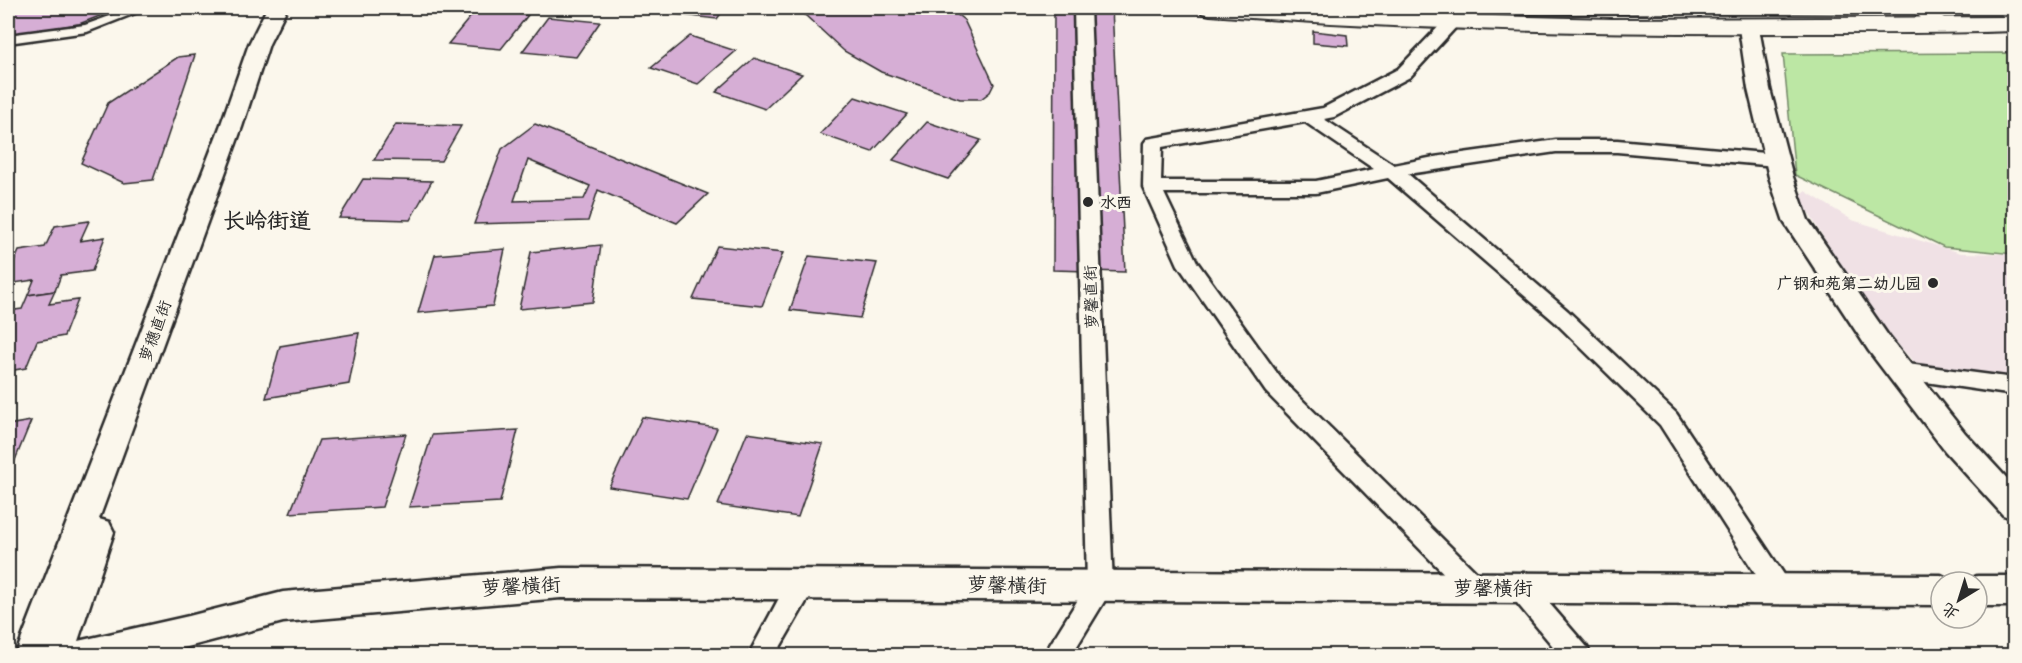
<svg xmlns="http://www.w3.org/2000/svg" width="2022" height="663" font-family="'Shantell Sans','LXGW WenKai TC',sans-serif">
<style>
.built{fill:#f0e1e5}
.green{fill:#bce7a4;stroke:#748968;stroke-width:1.5}
.building{fill:#d6aed5;stroke:#2b2b2b;stroke-width:1.5;fill-rule:evenodd}
.lines{fill:none;stroke-linecap:round;stroke-linejoin:round}
.pedestrian-casing{stroke:#2b2b2b;stroke-width:5}
.minor-casing{stroke:#2b2b2b;stroke-width:5}
.tertiary-casing{stroke:#2b2b2b;stroke-width:5}
.secondary-casing{stroke:#2b2b2b;stroke-width:4}
.pedestrian{fill:#fbf7ec;fill-rule:evenodd}
.minor{fill:#fbf7ec;fill-rule:evenodd}
.tertiary{fill:#fbf7ec;fill-rule:evenodd}
.secondary{fill:#fbf7ec;fill-rule:evenodd}
.tram{stroke:#2b2b2b;stroke-width:1.5}
.poi-dot{fill:#2b2b2b;stroke:#fbf7ec;stroke-width:2}
.labels{text-anchor:middle;dominant-baseline:central;stroke-width:6;stroke-linejoin:round;paint-order:stroke}
.poi-label{font-size:16px;font-weight:bold;fill:#2b2b2b;stroke:#fbf7ec;text-anchor:start}
.street-label{font-size:16px;fill:#2b2b2b;stroke:#fbf7ec}
.near-street-label{font-size:20px;fill:#2b2b2b;stroke:#fbf7ec}
.district-label{font-size:22px;font-weight:bold;fill:#2b2b2b;stroke:#fbf7ec}
</style>
<rect width="100%" height="100%" fill="#fbf7ec"/>
<filter id="ink" filterUnits="userSpaceOnUse"><feTurbulence type="fractalNoise" baseFrequency=".0167" numOctaves="2"/><feDisplacementMap in="SourceGraphic" scale="12" xChannelSelector="R" yChannelSelector="G"/><feConvolveMatrix kernelMatrix="1 2 1 2 8 2 1 2 1" color-interpolation-filters="sRGB"/></filter>
<g filter="url(#ink)">
<polygon class="built" points="1805,191 1852,220 1961,253 2014,254 2014,389 1939,389 1869,313 1798,195"/>
<polygon class="green" points="2014,53 2014,254 1944,247 1795,175 1783,54"/>
<g class="building">
<polygon points="8,8 120,8 79,24 8,35"/>
<polygon points="621,8 725,8 717,19"/>
<polygon points="808,8 950,9 964,20 994,84 990,92 981,99 960,99 881,72 844,51 805,15"/>
<polygon points="1054,8 1112,8 1125,272 1053,270"/>
<polygon points="476,10 528,15 501,49 448,44"/>
<polygon points="548,17 600,22 576,57 522,52"/>
<polygon points="1313,31 1347,35 1348,46 1313,43"/>
<polygon points="690,36 736,51 698,84 651,68"/>
<polygon points="195,55 153,180 124,183 81,163 108,103 178,57"/>
<polygon points="754,58 802,74 765,109 716,92"/>
<polygon points="855,97 907,114 872,152 820,134"/>
<polygon points="927,122 981,140 948,179 893,160"/>
<polygon points="396,124 461,126 441,161 374,160"/>
<path d="M535 124 708 194 677 223 598 190 588 221 474 224 502 149ZM528 160 590 186 584 199 514 201Z"/>
<polygon points="363,179 432,181 410,220 339,218"/>
<polygon points="89,221 80,241 105,237 92,271 61,275 55,291 28,295 34,280 8,284 8,276 19,251 45,247 55,226"/>
<polygon points="601,245 593,302 519,309 531,252"/>
<polygon points="717,246 783,253 762,306 693,299"/>
<polygon points="505,249 493,306 418,313 435,255"/>
<polygon points="809,256 877,263 860,318 790,310"/>
<polygon points="55,291 49,304 78,300 64,336 37,341 26,368 8,371 8,311 22,309 28,295"/>
<polygon points="359,333 349,384 266,398 280,346"/>
<polygon points="642,417 717,428 687,499 609,487"/>
<polygon points="31,421 13,465 8,466 8,425"/>
<polygon points="518,430 500,502 409,507 432,435"/>
<polygon points="747,433 823,444 798,517 718,505"/>
<polygon points="406,434 382,507 290,513 319,440"/>
</g>
<g class="lines">
<g class="pedestrian-casing">
<polygon id="pedestrian" points="132,8 148,8 87,32 8,43 8,35 85,25"/>
</g>
<g class="minor-casing">
<g id="minor">
<polygon points="1074,8 1090,8 1113,587 1071,656 1043,656 1087,585"/>
<path d="M1451 18 1457 20 1459 23 1457 26 1410 77 1334 117 1324 119 1394 165 1434 157 1556 140H1617L1776 154 1782 156 1785 160 1782 164 1776 166 1617 152H1556L1408 174 1568 311 1676 413 1789 582 1793 590 1789 598 1780 601 1771 598 1660 425 1554 321 1388 178 1316 193H1164L1197 262 1282 380 1484 580 1488 588 1484 596 1475 599 1466 596 1266 392 1178 265 1143 187 1144 143 1147 139 1323 108 1398 69 1445 20ZM1305 122 1374 169 1316 181H1161L1162 147Z"/>
<polygon points="1900,363 2014,378 2014,395 1892,377 1889,371 1892,365"/>
<polygon points="804,572 813,575 817,583 775,656 748,656 778,600 795,575"/>
<polygon points="1521,578 1530,581 1587,647 1591,656 1561,656 1512,597 1508,589 1512,581"/>
</g>
</g>
<g class="tertiary-casing">
<g id="tertiary">
<polygon points="267,8 287,8 269,44 242,127 99,519 109,522 114,532 78,641 189,616 283,592 561,568 1941,575 1954,582 1941,582 1941,605 561,598 283,622 153,656 15,656 220,127 249,44"/>
<path d="M1913 8H1934L1951 25 1948 29C1933 33 1921 20 1913 8Z"/>
<polygon points="1749,22 1756,24 1759,28 1770,89 1793,177 1808,220 1889,337 1965,433 2014,486 2014,519 2003,515 1945,451 1869,351 1784,222 1769,177 1748,89 1739,28 1742,24"/>
<polygon points="1977,576 2014,576 2014,606 1977,606 1977,582 1965,582"/>
</g>
</g>
<g class="secondary-casing">
<path id="secondary" d="M1199 8H1292L1411 14 1612 19 2014 17V31C1939 34 1863 33 1787 33 1594 34 1402 30 1210 15L1202 13Z"/>
</g>
<use href="#pedestrian" class="pedestrian"/>
<use href="#minor" class="minor"/>
<use href="#tertiary" class="tertiary"/>
<use href="#secondary" class="secondary"/>
<polyline class="tram" points="1348,8 1543,15 2014,11"/>
</g>
</g>
<g class="poi-dot">
<circle cx="1088" cy="202" r="6"/>
<circle cx="1933" cy="283" r="6"/>
</g>
<g class="labels">
<g class="poi-label">
<text x="1100" y="202">水西</text>
<text x="1921" y="283" text-anchor="end">广钢和苑第二幼儿园</text>
</g>
<g class="street-label">
<text transform="translate(1091 297) rotate(-92)">萝馨直街</text>
<text transform="translate(155 331) rotate(-70)">萝穗直街</text>
</g>
<g class="near-street-label">
<text transform="translate(1007 585) rotate(1)">萝馨横街</text>
<text transform="translate(521 586) rotate(-3)">萝馨横街</text>
<text x="1493" y="588">萝馨横街</text>
</g>
<g class="district-label">
<text x="267" y="220">长岭街道</text>
</g>
</g>
<rect width="2022" height="663" fill="none" stroke="#fbf7ec" stroke-width="30"/>
<rect x="15" y="15" width="1992" height="633" fill="none" stroke="#2b2b2b" stroke-width="2" filter="url(#ink)"/>
<g transform="translate(1959 600) rotate(218)"><circle r="28" fill="#fbf7ec" stroke="#a8a59f" stroke-width="1.5"/>
<path d="M0-4.5L10 22L0 15L-10 22Z" fill="#2b2b2b"/>
<text y="-9" font-size="16" font-weight="bold" text-anchor="middle" fill="#2b2b2b">北</text>
</g>
</svg>
